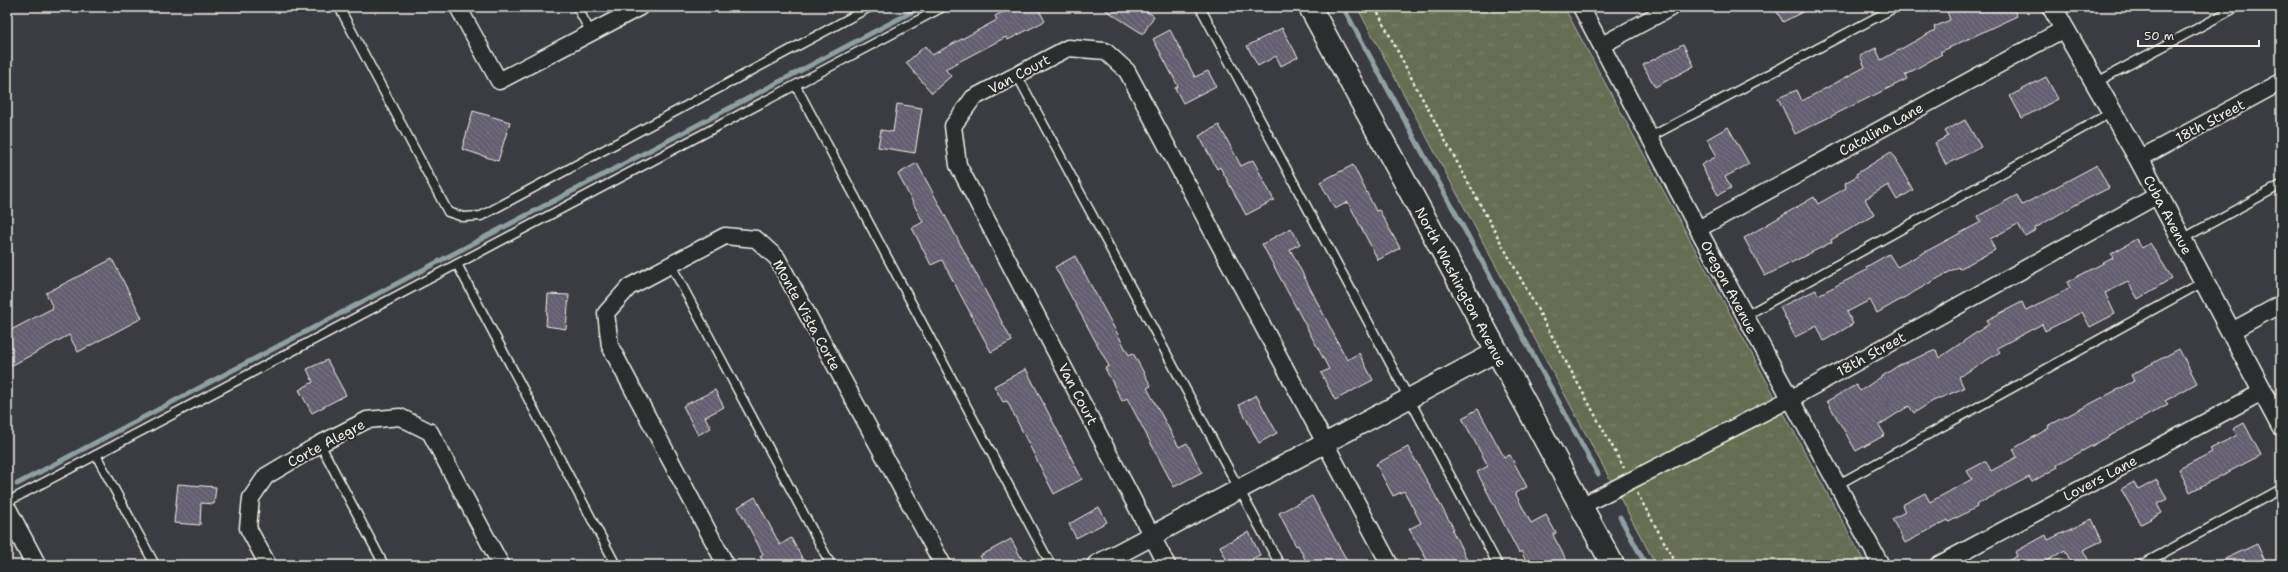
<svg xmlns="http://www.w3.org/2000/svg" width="2288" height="572" font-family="'Shantell Sans',sans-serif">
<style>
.park{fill:url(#park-tufts);stroke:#adaf9d}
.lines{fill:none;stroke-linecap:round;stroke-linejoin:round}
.stream{stroke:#909fa1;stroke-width:5}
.building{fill:url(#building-back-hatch);stroke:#f4f1e8}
.service-casing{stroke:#f4f1e8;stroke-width:11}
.minor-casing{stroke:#f4f1e8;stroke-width:19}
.tertiary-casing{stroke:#f4f1e8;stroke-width:22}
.secondary-casing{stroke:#f4f1e8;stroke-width:25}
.path{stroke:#f4f1e8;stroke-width:2.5;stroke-dasharray:3 3;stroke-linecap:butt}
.service{stroke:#2a2d2e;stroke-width:8}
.minor{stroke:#2a2d2e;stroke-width:16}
.tertiary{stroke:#2a2d2e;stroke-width:19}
.secondary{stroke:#2a2d2e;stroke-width:22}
.labels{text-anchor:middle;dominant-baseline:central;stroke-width:4;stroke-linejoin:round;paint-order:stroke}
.street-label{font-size:14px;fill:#f4f1e8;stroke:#2a2d2e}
</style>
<defs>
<pattern id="park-tufts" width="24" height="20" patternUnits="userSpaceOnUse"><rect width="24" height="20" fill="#666d52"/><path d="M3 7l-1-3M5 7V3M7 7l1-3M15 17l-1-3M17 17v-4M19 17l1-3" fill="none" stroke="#7c826b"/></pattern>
<pattern id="building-back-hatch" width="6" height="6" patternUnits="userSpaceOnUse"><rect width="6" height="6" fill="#645e6f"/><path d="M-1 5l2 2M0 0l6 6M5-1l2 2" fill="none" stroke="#7b7684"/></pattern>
</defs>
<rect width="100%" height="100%" fill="#3b3c42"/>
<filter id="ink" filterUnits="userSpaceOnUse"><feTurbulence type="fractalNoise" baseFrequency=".025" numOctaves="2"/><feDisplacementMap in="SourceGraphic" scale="8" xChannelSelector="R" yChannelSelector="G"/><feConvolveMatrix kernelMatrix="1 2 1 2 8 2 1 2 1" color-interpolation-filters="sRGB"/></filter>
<g filter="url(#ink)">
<polygon class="park" points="1357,7 1564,7 1866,565 1656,565"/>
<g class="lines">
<g class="stream">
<polyline points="1343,7 1598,474"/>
<polyline points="17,484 921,7"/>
<polyline points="1620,517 1646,565"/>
</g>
</g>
<g class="building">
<polygon points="1012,7 1037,7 1045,21 1008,40 1006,37 945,69 951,76 932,93 906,63 925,46 932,55 997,20 995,16"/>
<polygon points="1101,7 1139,7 1154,16 1143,34"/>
<polygon points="1774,7 1812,7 1783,22"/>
<polygon points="1957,7 2012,7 2017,16 1940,52 1942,54 1905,75 1907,79 1795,134 1778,98 1797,90 1802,101 1865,67 1860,56 1876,48 1881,60 1935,30 1934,27 1950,20 1947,11"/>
<polygon points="1282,28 1298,57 1281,66 1276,56 1258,66 1247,46"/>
<polygon points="1170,30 1195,77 1208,71 1216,86 1183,103 1175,88 1178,86 1153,39"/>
<polygon points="1683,44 1694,66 1655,87 1643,65"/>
<polygon points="2046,77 2058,99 2022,118 2010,96"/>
<polygon points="897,104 922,108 915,153 878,147 881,130 893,132"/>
<polygon points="473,111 510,122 498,161 462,149"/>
<polygon points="1965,120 1981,147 1946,165 1935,143 1948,136 1945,131"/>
<polygon points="1219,125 1241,166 1253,160 1274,200 1246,215 1220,167 1217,169 1199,136"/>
<polygon points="1728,127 1749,164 1725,177 1731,188 1718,195 1701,165 1717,156 1707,139"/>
<polygon points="1891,152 1913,190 1897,200 1888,185 1865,199 1874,215 1831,240 1832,242 1765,276 1744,238 1814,197 1818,204 1846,188 1845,183 1857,176 1856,174"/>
<polygon points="917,163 1012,341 991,352 942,260 931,265 912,228 923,222 898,174"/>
<polygon points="1353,165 1376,211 1379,210 1400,248 1378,260 1348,202 1335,209 1320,182"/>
<polygon points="2097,165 2109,188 2079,203 2035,228 2036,230 2025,236 2018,224 1990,239 1995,250 1959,269 1958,267 1877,313 1870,300 1847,312 1853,324 1824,341 1817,326 1795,337 1780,307 1816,290 1818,295 1867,270 1866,267 1889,254 1897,267 1981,222 1978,216 2017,195 2022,205"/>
<polygon points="1291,228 1300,244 1290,249 1347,360 1359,353 1373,380 1335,400 1321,373 1329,369 1262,244"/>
<polygon points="2136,239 2142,248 2150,243 2172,278 2138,299 2128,282 2105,293 2115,314 2090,327 2082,312 2045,331 2042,324 1997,348 2000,352 1959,377 1964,388 1933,401 1914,413 1909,406 1879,425 1885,435 1856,451 1827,401 1856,385 1860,391 1899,365 1936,350 1939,358 1989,324 1987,320 2022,302 2026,311 2070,288 2067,282 2113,258 2111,254"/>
<polygon points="1075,256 1129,355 1133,353 1151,386 1147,388 1179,447 1187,443 1202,472 1174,487 1127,398 1122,401 1105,368 1109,366 1055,267"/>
<polygon points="112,259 142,318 78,352 69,335 7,368 7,332 53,308 46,293"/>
<polygon points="548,294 569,295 566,329 546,326"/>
<polygon points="2179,349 2197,383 2165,401 2168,404 2057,465 2058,467 2032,482 2029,477 1976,505 1977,507 1949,522 1948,520 1905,543 1892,519 1905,512 1902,505 1925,493 1930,502 1972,479 1967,471 1986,461 1991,471 2017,457 2013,449 2049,428 2048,426 2134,381 2131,375"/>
<polygon points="327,360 346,395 312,413 299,390 313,382 307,369"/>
<polygon points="1026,369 1082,479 1054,494 1007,401 1003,402 994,386"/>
<polygon points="715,390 724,407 705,417 711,428 698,435 683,406"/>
<polygon points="1256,395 1277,433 1259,443 1239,405"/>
<polygon points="1478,409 1504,457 1510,455 1527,487 1515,493 1531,523 1546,515 1556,533 1553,535 1569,565 1528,565 1521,551 1519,553 1477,472 1488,466 1462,418"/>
<polygon points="2244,423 2261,455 2190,492 2179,469 2212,452 2210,449 2237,435 2233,429"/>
<polygon points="1408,447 1454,529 1452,530 1470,565 1430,565 1409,529 1421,523 1404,491 1393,496 1376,464"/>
<polygon points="2157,480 2167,499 2157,504 2162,513 2141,524 2121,489 2134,482 2138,490"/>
<polygon points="178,484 216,487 214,504 201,503 200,525 174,523"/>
<polygon points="1312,496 1338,545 1350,565 1308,565 1298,545 1296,546 1279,513"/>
<polygon points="755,497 780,545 791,538 806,565 765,565 760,556 763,554 738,507"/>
<polygon points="1099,507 1107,522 1076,538 1069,524"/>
<polygon points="2092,519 2102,541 2083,550 2091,565 2072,565 2065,550 2040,565 2001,565 2017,556 2015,552 2046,535 2048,540"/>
<polygon points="1249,532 1260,555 1252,559 1255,565 1229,565 1220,546"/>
<polygon points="1011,539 1025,565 985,565 980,556"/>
<polygon points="2257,544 2267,565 2212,565"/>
</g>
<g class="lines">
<g class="service-casing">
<g id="service">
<polyline points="339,7 448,212 463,217 481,216 870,7"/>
<polyline points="577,7 591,33"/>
<polyline points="1200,7 1498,565"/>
<polyline points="1017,75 1280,565"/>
<polyline points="2095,83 2237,7"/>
<polyline points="796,86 1051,565"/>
<polyline points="1650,137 1896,7"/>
<polyline points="2182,239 2281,185"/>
<polyline points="457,264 616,565"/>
<polyline points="671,265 831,565"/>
<polyline points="1745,316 2112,112"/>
<polyline points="320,444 384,565"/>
<polyline points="96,455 155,565"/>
<polyline points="1837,485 2203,282"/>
<polyline points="7,502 943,7"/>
<polyline points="2141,565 2281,489"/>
</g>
</g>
<g class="minor-casing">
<g id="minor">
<polyline points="458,7 499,81 640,7"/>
<polyline points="1581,7 1698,229 1881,565"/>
<polyline points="1602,45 1672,7"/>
<polyline points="2139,159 2281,82"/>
<polyline points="1698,229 2064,29"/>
<polyline points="2230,332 2281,304"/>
<polyline points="1581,506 1790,399 2158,195"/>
<polyline points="268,565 248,528 251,498 266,476 320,444 367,420 400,417 430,432 501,565"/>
<polyline points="726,565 610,346 606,313 629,287 725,236 756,239 777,258 943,565"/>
<polyline points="1167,565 958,165 953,126 973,98 1068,48 1105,51 1127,71 1390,565"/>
<polyline points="1938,565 2262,392"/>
</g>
</g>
<g class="tertiary-casing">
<g id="tertiary">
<polyline points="2052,7 2139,159 2281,426"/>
<polyline points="7,510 36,565"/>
<polyline points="1097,565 1496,352"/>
</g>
</g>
<g class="secondary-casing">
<polyline id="secondary" points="1310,7 1613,565"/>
</g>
<g class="path">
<polyline points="1375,7 1415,85 1624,468"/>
<polyline points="1637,493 1677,565"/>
</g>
<use href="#service" class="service"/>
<use href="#minor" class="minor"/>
<use href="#tertiary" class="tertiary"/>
<use href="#secondary" class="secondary"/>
</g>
</g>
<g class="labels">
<g class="street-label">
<text transform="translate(1019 74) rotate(-28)">Van Court</text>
<text transform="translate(2210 121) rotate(-28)">18th Street</text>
<text transform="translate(1881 129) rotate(-29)">Catalina Lane</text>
<text transform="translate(2168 215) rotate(62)">Cuba Avenue</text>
<text transform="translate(1461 287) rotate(62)">North Washington Avenue</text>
<text transform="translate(1729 287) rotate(62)">Oregon Avenue</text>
<text transform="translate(807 315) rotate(61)">Monte Vista Corte</text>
<text transform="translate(1871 354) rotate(-29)">18th Street</text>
<text transform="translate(1078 394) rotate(62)">Van Court</text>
<text transform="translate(326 443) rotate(-28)">Corte Alegre</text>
<text transform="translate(2100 478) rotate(-28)">Lovers Lane</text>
</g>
</g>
<rect width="2288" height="572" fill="none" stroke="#2a2d2e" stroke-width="24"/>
<rect x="12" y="12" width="2264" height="548" fill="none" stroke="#f4f1e8" stroke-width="1.5" filter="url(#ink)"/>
<path d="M2138 40v6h121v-6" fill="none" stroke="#f4f1e8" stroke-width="2"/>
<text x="2144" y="40" font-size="12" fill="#f4f1e8" stroke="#2a2d2e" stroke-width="3" paint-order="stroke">50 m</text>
</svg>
